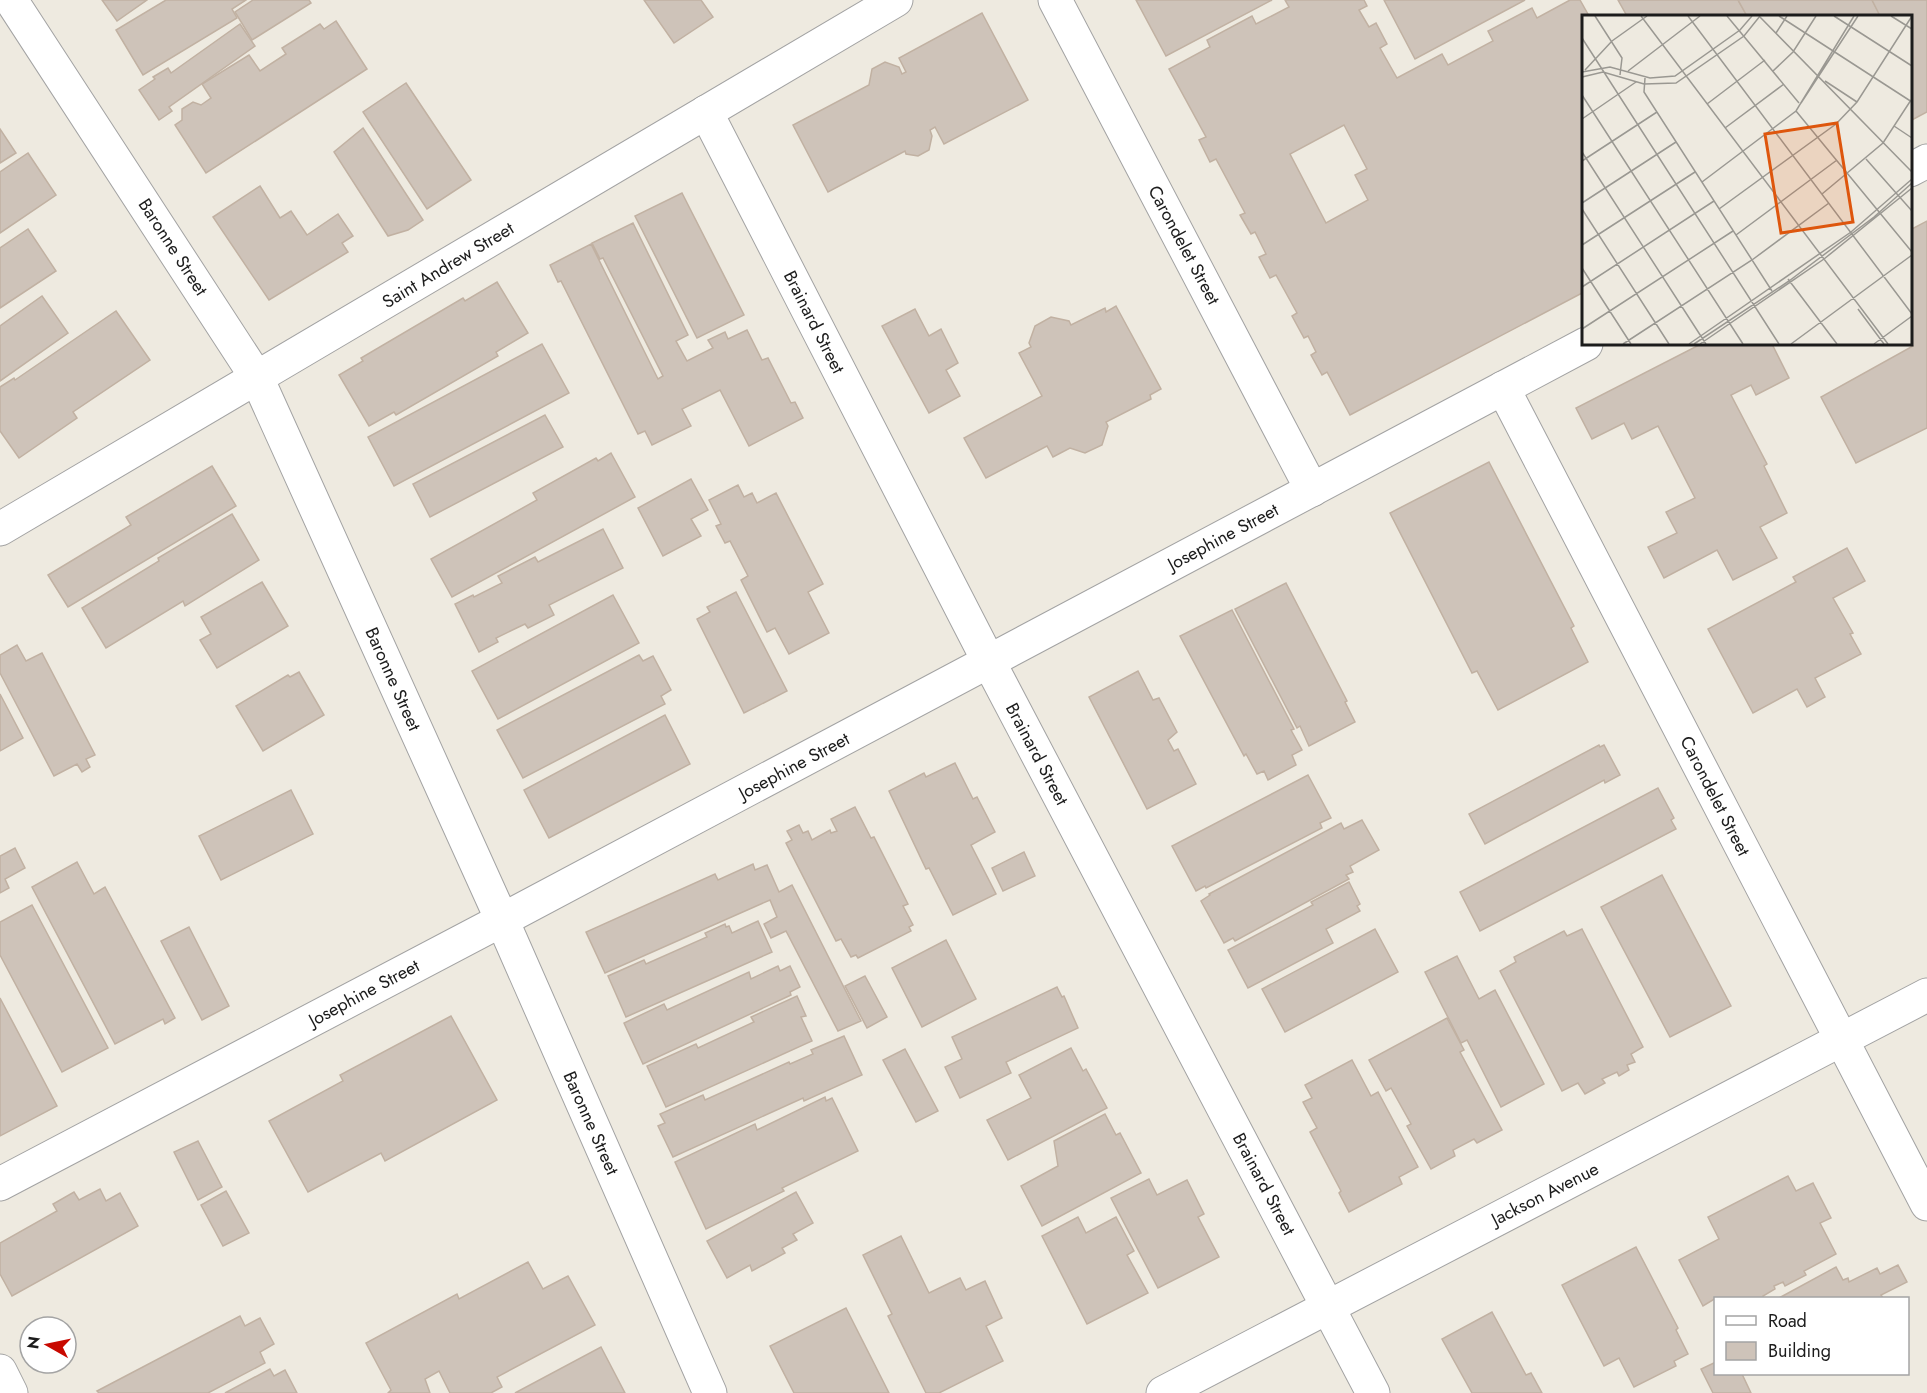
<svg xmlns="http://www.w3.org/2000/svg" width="1927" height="1393" font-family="Jost,sans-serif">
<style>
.building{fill:#cec3b9;stroke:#c1b1a2;stroke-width:1.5;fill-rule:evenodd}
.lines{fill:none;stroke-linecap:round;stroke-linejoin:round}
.minor-casing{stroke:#a3a3a3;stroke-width:35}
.tertiary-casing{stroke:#a3a3a3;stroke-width:35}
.minor{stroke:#fff;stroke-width:33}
.tertiary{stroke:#fff;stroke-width:33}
.labels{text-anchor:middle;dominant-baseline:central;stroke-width:4.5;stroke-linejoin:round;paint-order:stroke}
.street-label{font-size:18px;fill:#1c1c1c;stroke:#fff}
.inset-road{fill:none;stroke:#9a9892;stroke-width:1.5}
.view{fill:#de560d;fill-opacity:0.15;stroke:#de560d;stroke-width:3}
.inset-edge{fill:none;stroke:#1c1c1c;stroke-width:3}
</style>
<rect width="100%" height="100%" fill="#eeeae0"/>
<g class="building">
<polygon points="102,0 147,0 117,21"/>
<polygon points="166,0 246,0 232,9 237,18 143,75 116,30"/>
<polygon points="253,0 309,0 311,3 252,40 235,12"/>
<polygon points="644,0 701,0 713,17 674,43"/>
<polygon points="1136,0 1272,0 1166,56"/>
<path d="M1285 0H1364L1367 6 1359 10 1369 27 1376 23 1387 44 1380 48 1397 78 1442 54 1448 65 1493 41 1488 31 1532 8 1537 18 1570 0H1580L1589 16H1584V292L1350 415 1327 372 1322 375 1311 355 1316 352 1308 336 1304 338 1292 316 1297 313 1276 275 1270 278 1259 257 1266 254 1255 232 1251 234 1240 215 1245 213 1216 159 1210 162 1199 140 1206 137 1169 69 1210 47 1207 40 1252 16 1256 24 1289 7ZM1344 125 1367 169 1355 175 1368 200 1326 223 1290 154Z"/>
<polygon points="1384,0 1525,0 1415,59"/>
<polygon points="1618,0 1738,0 1747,16 1627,16"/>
<polygon points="1738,0 1872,0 1880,15 1877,16 1747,16"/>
<polygon points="1872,0 1927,0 1927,112 1910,121 1910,16 1880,16"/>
<polygon points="982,13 1028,100 944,144 935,127 930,130 932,136 929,150 918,156 906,154 905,151 828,192 793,125 869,85 872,69 885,62 899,67 902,74 906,72 899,58"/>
<polygon points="336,21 367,69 206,173 175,125 182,120 182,109 193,102 201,105 211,98 202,84 249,55 260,71 286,54 282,48 320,24 324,29"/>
<polygon points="240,24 255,46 169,107 172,111 159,120 139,90 155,79 153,77 168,68 171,73"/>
<polygon points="406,83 471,180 427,209 363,112"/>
<polygon points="363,128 423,220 408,230 388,236 334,152"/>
<polygon points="0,129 16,153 0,163"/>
<polygon points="28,153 56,195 0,233 0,172"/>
<polygon points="260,186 280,218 291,211 307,235 338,214 353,236 342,243 348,252 269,300 213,217"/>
<polygon points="682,193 744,315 697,338 635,216"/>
<polygon points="1927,221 1927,428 1856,463 1821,397 1913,346 1910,342 1910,230"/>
<polygon points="633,223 688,335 676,341 687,361 713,348 708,340 725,332 728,339 747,330 762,360 768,358 791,403 795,402 803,418 749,446 720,390 682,409 691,426 652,445 645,431 638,434 561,281 558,282 550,265 591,244 658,379 663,376 603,258 600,259 592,243"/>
<polygon points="28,229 56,271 0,308 0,248"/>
<polygon points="497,282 528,333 496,352 498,356 396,415 394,412 369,426 339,375 363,361 361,358 463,298 465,301"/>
<polygon points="42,296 68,333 0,381 0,326"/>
<polygon points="1116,306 1161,389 1150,395 1151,399 1106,422 1108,426 1102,445 1085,453 1070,448 1053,457 1047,446 986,478 964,438 1042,396 1019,353 1031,347 1029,343 1035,326 1051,317 1069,321 1071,325 1105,308 1106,312"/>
<polygon points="915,309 929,336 941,329 958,363 946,370 960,396 929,413 882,326"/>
<polygon points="116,311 150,360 73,412 77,418 19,458 0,431 0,387 14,378 15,380"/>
<polygon points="542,344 569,393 394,486 368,437"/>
<polygon points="1701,344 1772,344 1789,378 1756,395 1751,385 1731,395 1767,464 1764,466 1787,513 1760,527 1777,558 1733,580 1717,550 1664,578 1648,547 1677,533 1666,512 1695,498 1658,426 1632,439 1624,423 1592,439 1576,408"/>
<polygon points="545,415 563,447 430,517 413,484"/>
<polygon points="611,453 635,497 452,597 431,559 537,500 533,493 596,458 598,461"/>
<polygon points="1489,462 1574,626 1571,628 1588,662 1498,710 1477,671 1472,673 1390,513"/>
<polygon points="212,466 236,506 68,607 48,575 131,525 126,517"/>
<polygon points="691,479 708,510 691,519 701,536 663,556 638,508"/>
<polygon points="738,485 744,497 752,493 757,503 776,493 823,584 808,592 829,633 789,654 775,628 767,632 741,580 748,576 730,541 725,543 716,526 721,524 709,500"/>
<polygon points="232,514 259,560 185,606 183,601 106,648 82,608 159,561 158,558"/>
<polygon points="603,529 623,568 549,605 554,615 528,628 525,624 496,638 498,642 479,652 455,604 473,595 474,597 502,583 498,576 535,557 538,562"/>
<polygon points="1847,548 1865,581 1833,598 1853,633 1850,634 1861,654 1815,678 1825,697 1807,707 1797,689 1753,713 1708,629 1796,582 1793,577"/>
<polygon points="262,582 288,626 217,668 200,640 211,634 201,617"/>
<polygon points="1286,583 1347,701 1345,702 1355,722 1309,746 1300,726 1297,728 1235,609"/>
<polygon points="736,592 787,691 744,713 697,619 710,612 707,607"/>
<polygon points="613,595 639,643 498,719 472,671"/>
<polygon points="1232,610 1294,729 1291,730 1302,750 1292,755 1296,765 1268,780 1264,771 1257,774 1246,754 1244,756 1180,636"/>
<polygon points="17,645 26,661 42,653 95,755 86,759 90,767 82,772 77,764 54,776 0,673 0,655"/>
<polygon points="639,655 643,661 653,656 671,690 661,696 665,704 523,778 497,730"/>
<polygon points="1138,671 1153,700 1159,698 1177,732 1168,740 1174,751 1178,749 1196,784 1147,809 1089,697"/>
<polygon points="299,672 324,715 263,751 236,706 288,675 290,677"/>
<polygon points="0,694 23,738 0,751"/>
<polygon points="665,715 690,764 549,838 524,790"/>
<polygon points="1599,745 1600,747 1604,745 1620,775 1605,783 1604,780 1485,844 1469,814"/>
<polygon points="955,763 973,799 977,797 995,832 971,845 996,894 953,915 929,868 926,869 889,791 924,773 926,777"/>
<polygon points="1308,775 1331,818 1320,823 1322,828 1206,888 1205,886 1196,891 1172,846"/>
<polygon points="1658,788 1674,818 1671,820 1676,829 1480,931 1460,892"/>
<polygon points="291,790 313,834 221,880 199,836"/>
<polygon points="855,807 871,838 874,837 908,904 903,906 913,925 909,927 911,931 858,958 856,955 851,957 841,939 836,941 786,843 792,840 787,831 799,825 803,833 808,831 812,840 830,830 831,833 837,831 831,819"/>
<polygon points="1362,820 1379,850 1350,866 1353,872 1346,875 1349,879 1235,941 1233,938 1224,943 1201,901 1210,895 1209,894 1341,823 1344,829"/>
<polygon points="15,848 25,868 5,879 9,888 0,893 0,856"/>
<polygon points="1024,852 1035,876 1003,891 992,868"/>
<polygon points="77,862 94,894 105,887 175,1018 165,1024 163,1019 115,1044 32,887"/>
<polygon points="753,864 755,870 767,865 779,892 792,885 861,1021 838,1031 786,931 771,938 764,924 777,917 770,900 605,973 586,932 715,874 718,880"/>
<polygon points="1662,875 1731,1006 1670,1037 1601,907"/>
<polygon points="1349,882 1360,904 1357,906 1360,911 1326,929 1333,943 1248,988 1228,950 1313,905 1311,902"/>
<polygon points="32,905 108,1048 62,1072 0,955 0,922"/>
<polygon points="758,921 772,952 626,1017 608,976 644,960 646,964 707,937 705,933 725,924 726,927 729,926 732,933"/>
<polygon points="189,927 229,1006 202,1020 161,941"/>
<polygon points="1375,929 1398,972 1285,1032 1262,989"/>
<polygon points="1582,929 1643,1047 1631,1054 1635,1062 1627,1065 1629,1070 1619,1076 1617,1072 1602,1079 1605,1083 1585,1094 1578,1083 1562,1091 1500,971 1516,962 1514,957 1564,931 1567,936"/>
<polygon points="946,940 976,999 922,1027 892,968"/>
<polygon points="1457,956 1479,999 1495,990 1544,1084 1501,1107 1467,1040 1461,1043 1425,972"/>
<polygon points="778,966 780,971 790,966 800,987 790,992 791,995 643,1064 624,1023 664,1004 667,1010 749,972 751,979"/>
<polygon points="865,976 887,1017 867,1028 845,986"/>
<polygon points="1057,987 1062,997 1064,996 1078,1028 1006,1062 1011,1073 960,1098 945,1067 962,1059 952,1037"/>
<polygon points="797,996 806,1016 801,1017 812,1041 666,1107 647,1066 696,1044 698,1048 754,1022 751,1017"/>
<polygon points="0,998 57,1106 0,1136"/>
<polygon points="451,1016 497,1100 385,1161 381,1153 308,1192 269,1121 343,1081 340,1075"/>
<polygon points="1447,1018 1464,1050 1460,1052 1502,1130 1477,1143 1474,1139 1453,1150 1455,1156 1431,1169 1407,1126 1411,1124 1391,1088 1386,1091 1369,1060"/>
<polygon points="844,1036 862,1075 804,1101 803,1098 673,1157 658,1126 665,1123 660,1114 703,1095 705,1100 789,1062 790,1064 813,1054 811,1050"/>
<polygon points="1071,1048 1083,1071 1086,1069 1107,1108 1008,1160 987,1120 1031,1098 1019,1075"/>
<polygon points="905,1049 938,1111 916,1122 883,1060"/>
<polygon points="1352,1060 1371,1096 1378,1092 1418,1167 1399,1177 1402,1184 1349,1212 1339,1193 1341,1191 1310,1132 1317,1128 1303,1102 1312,1098 1305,1085"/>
<polygon points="825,1097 826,1101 832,1098 858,1151 782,1188 784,1191 706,1229 675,1162 755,1124 757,1130"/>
<polygon points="1105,1114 1116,1135 1120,1133 1141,1173 1042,1226 1021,1186 1058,1166 1054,1141"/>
<polygon points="198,1141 222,1187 198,1200 174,1152"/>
<polygon points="1788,1176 1796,1191 1813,1183 1831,1218 1820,1223 1836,1254 1804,1271 1806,1275 1785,1286 1783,1282 1774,1286 1775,1289 1763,1296 1764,1298 1716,1298 1703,1306 1679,1260 1719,1239 1708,1217"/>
<polygon points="1149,1179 1157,1195 1187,1180 1204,1214 1198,1217 1219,1257 1158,1288 1111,1198"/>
<polygon points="100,1189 106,1201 120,1193 138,1226 12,1296 0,1274 0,1243 57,1211 53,1204 74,1192 79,1200"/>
<polygon points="226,1191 249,1233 223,1246 201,1205"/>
<polygon points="796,1192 813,1223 793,1234 797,1240 782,1248 785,1253 752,1271 750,1265 727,1278 707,1241"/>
<polygon points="1078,1217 1086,1233 1116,1217 1134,1251 1127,1255 1148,1293 1087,1324 1042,1236"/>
<polygon points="901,1236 929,1293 960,1278 966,1290 985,1281 1002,1318 986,1326 1003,1361 939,1393 926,1393 888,1316 892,1314 863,1255"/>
<polygon points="1636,1247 1678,1328 1676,1330 1688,1354 1674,1361 1676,1366 1634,1387 1619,1358 1604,1366 1562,1285"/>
<polygon points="528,1262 543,1289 568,1276 595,1325 497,1377 502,1387 491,1393 450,1393 439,1371 425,1379 430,1393 388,1393 391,1390 366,1343 457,1294 459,1299"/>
<polygon points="1898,1265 1907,1282 1881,1295 1883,1298 1779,1298 1836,1267 1843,1280 1848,1278 1849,1282 1877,1268 1880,1274"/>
<polygon points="846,1308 889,1393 794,1393 770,1346"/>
<polygon points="1492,1312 1526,1375 1531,1373 1542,1393 1472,1393 1442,1339"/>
<polygon points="240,1316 245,1326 260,1318 274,1344 260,1352 265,1363 208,1393 99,1393 97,1391"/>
<polygon points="601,1347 625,1393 515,1393"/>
<polygon points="1716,1362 1716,1374 1742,1374 1751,1393 1713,1393 1701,1369"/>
<polygon points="270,1369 274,1376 285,1370 297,1393 225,1393"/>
</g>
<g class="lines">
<g class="minor-casing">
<g id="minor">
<polyline points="11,0 257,378 502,920 710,1393"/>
<polyline points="1055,0 1312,490"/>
<polyline points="706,112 989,662 1373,1393"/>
<polyline points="1910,170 1927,161"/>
<polyline points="1503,388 1927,1204"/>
<polyline points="0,529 896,0"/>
<polyline points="0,1184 502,920 1586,344"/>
<polyline points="0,1371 11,1393"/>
</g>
</g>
<g class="tertiary-casing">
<polyline id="tertiary" points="1163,1393 1927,995"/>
</g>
<use href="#minor" class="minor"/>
<use href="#tertiary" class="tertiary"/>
</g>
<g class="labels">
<g class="street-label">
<text transform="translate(1184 245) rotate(62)">Carondelet Street</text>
<text transform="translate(173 247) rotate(57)">Baronne Street</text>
<text transform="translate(448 265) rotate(-31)">Saint Andrew Street</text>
<text transform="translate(814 322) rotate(63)">Brainard Street</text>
<text transform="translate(1223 537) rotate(-28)">Josephine Street</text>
<text transform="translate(393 679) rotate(66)">Baronne Street</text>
<text transform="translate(1037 754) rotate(62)">Brainard Street</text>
<text transform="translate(794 766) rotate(-28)">Josephine Street</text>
<text transform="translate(1715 796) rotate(63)">Carondelet Street</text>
<text transform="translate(364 993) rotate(-28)">Josephine Street</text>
<text transform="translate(591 1123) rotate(66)">Baronne Street</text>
<text transform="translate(1264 1184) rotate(62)">Brainard Street</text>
<text transform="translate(1545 1194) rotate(-27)">Jackson Avenue</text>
</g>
</g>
<g transform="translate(1582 15)">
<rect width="330" height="330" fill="#eeeae0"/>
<path class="inset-road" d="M13 1 40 43 38 60M59 1 306 329M106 1 330 299M145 1 217 88M177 1 330 157M197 1 330 87M252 1 330 51M309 1 330 14M194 18 205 1M0 23 197 329M3 55 30 26 65 1M46 56 118 1M191 56 211 37 234 1M0 57 28 52 68 63 93 61 158 15 170 1M0 62 21 57 62 69 94 68 162 21 178 1M63 63 62 77 190 276M243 66 275 87M0 80 161 329M219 88 276 1M125 89 183 45M214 96 330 237M0 104 54 67M312 111 330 123M143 113 202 69M0 137 124 329M284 144 330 196M0 146 75 97M120 167 214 96 272 1M240 179 301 128 329 85M0 188 94 127M0 194 87 329M137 194 254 109 275 87 330 1M154 220 255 145M0 230 113 157M0 253 49 329M206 264 255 329M0 272 132 186M276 294 302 329M0 314 151 216M41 329 170 245 247 188M107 329 269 217 330 164M112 329 207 266 292 202 330 168M118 329 242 244 330 173M209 329 330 240M292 329 330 301"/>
<path class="view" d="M255 108 271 207 199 218 183 119Z"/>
<rect width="330" height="330" class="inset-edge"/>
</g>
<rect x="1714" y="1297" width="195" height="78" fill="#ffffff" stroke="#a4a4a4" stroke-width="1.5"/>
<rect x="1726" y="1316" width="30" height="9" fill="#ffffff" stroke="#a4a4a4" stroke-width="1.5"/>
<text x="1768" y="1327" font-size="18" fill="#1c1c1c">Road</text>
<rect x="1726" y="1342" width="30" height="18" fill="#cec3b9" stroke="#a4a4a4" stroke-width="1.5"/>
<text x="1768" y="1357" font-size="18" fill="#1c1c1c">Building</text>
<g transform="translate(48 1345) rotate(279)"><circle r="28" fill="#ffffff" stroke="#a4a4a4" stroke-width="1.5"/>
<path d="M0-4.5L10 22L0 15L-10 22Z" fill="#c80900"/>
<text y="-9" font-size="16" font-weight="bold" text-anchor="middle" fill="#1c1c1c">N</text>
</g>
</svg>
